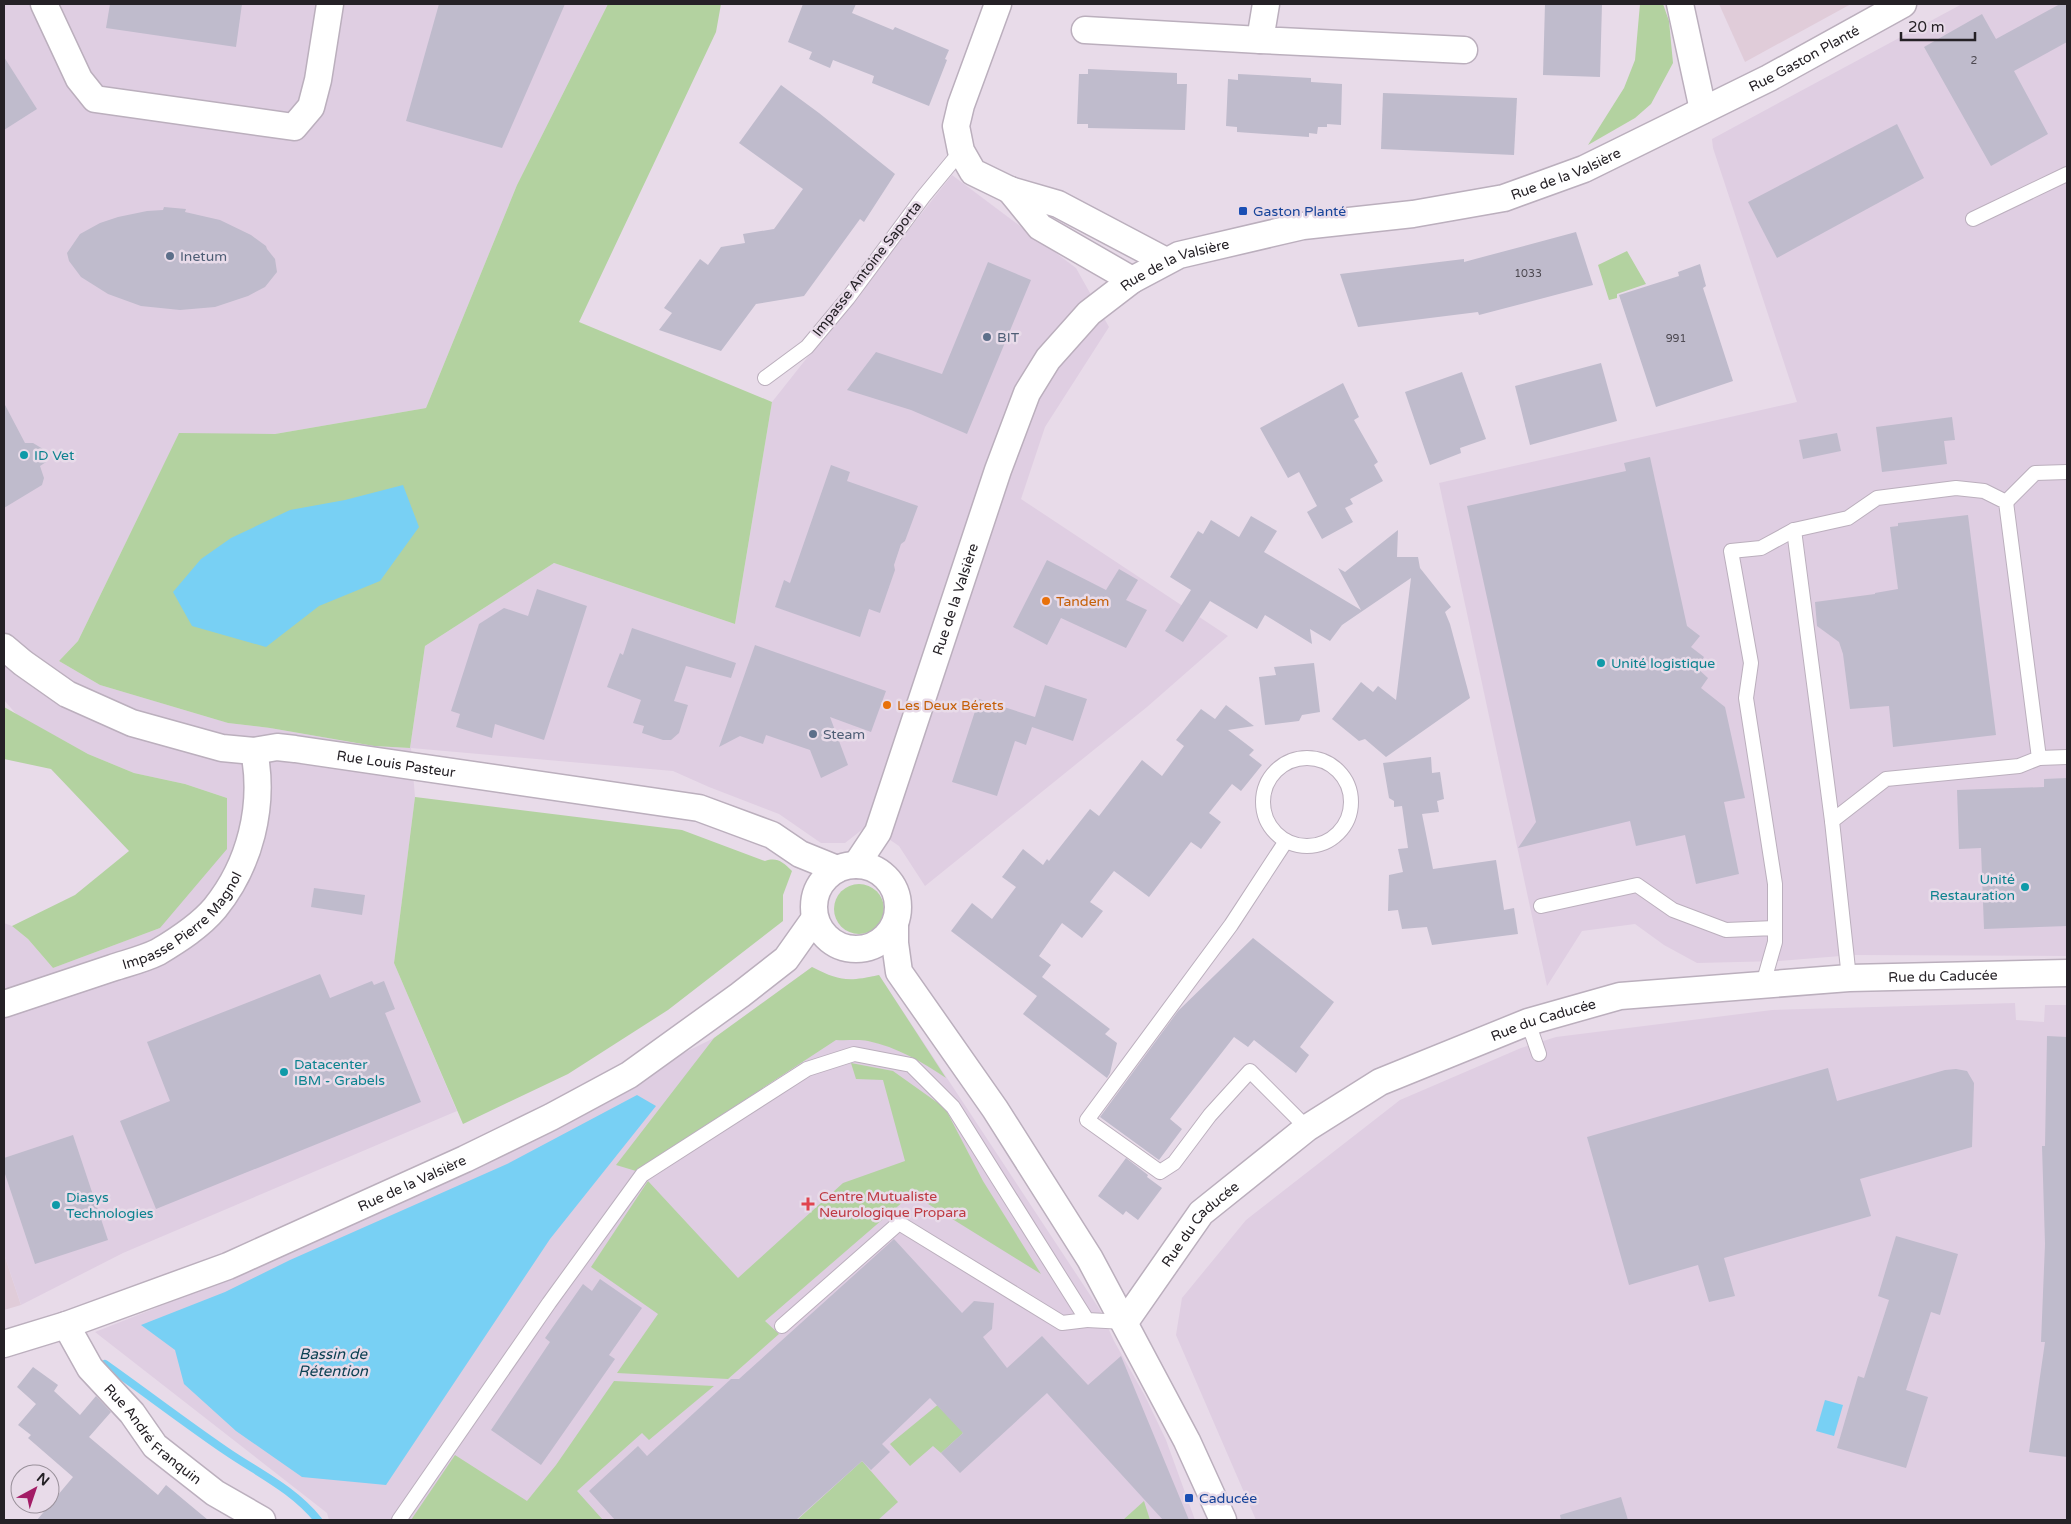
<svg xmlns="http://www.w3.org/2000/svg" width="2071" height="1524" font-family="'Varela Round',sans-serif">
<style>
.commercial{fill:#e0ccd9}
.built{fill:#dfcee2}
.green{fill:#b3d2a0}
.water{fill:#78d0f4}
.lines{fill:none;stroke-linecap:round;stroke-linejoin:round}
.stream{stroke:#78d0f4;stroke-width:8}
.building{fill:#bfbbcc}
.service-casing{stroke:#bbafbd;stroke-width:16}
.minor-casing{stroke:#bbafbd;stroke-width:29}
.service{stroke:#fff;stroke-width:14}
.minor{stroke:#fff;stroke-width:26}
.transit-dot{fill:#1a4fb4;stroke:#e8dbe9;stroke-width:2}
.service-dot{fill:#5c6f8a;stroke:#e8dbe9;stroke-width:2}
.culture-dot{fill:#0f9aa8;stroke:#e8dbe9;stroke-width:2}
.food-dot{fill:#e8710a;stroke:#e8dbe9;stroke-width:2}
.health-dot{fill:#e0444e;stroke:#e8dbe9;stroke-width:2}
.labels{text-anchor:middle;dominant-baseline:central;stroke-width:5;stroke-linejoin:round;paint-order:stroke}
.number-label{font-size:11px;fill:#4c4850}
.street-label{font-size:14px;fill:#252126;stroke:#e8dbe9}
.transit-label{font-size:14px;fill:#164399;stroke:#e8dbe9;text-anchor:start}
.service-label{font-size:14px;fill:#4e5e75;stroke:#e8dbe9;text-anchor:start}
.culture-label{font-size:14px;fill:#0d838f;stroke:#e8dbe9;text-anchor:start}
.food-label{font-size:14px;fill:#c56008;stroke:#e8dbe9;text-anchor:start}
.health-label{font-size:14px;fill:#be3a42;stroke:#e8dbe9;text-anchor:start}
.water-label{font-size:15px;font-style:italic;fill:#0c4153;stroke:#e8dbe9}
</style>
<rect width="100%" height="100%" fill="#e8dbe9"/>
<g class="commercial">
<polygon points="1719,4 1851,4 1745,62"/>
<polygon points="4,1254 21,1305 4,1310"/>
</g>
<g class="built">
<polygon points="4,4 608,4 517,185 426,408 275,434 179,434 78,641 59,661 100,685 228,723 270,728 374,746 410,748 425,646 554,563 735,624 772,402 952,175 1076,268 1109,327 1045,427 1021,499 1228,636 1147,707 925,886 899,846 868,825 845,843 821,843 779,814 709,787 673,771 411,748 415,797 394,963 457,1111 123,1253 21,1305 4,1254 4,923 12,926 28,939 53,968 160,928 227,798 185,784 134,773 88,754 17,715 4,700"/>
<polygon points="1962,4 2067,4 2067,956 1853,955 1779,961 1697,963 1664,945 1635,924 1582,931 1547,986 1439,483 1797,402 1713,148 1712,139"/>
<polygon points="812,967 834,978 857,980 879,975 1100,1310 1114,1341 1145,1396 1166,1440 1195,1520 329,1520 327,1513 95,1332 224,1281 714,1038"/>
<polygon points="2015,1003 2016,1020 2044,1022 2045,1005 2067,1005 2067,1520 1256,1520 1176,1335 1182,1298 1246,1220 1400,1100 1521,1048 1556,1037 1772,1010"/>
</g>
<g class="green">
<polygon points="608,4 721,4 716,32 579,322 772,402 735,624 554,563 425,646 410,748 374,746 270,728 228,723 100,685 59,661 78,641 179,433 275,434 426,408 517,185"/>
<polygon points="1640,4 1663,4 1669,21 1673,63 1651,104 1635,118 1588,145 1624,88 1635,60"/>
<polygon points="1627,251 1646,284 1617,294 1617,298 1609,300 1598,265"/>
<polygon points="4,707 88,754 134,773 185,784 227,798 227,849 160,928 53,968 28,939 12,926 75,895 129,851 51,769 4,759"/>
<path d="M415 797 682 830 765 861C777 857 783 862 792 871L783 895V921L668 1010 568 1074 463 1124 394 963Z"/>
<circle cx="859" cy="909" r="25"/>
<path d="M812 967C840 981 847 982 879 975L946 1078C922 1062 897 1047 868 1041 858 1039 846 1041 836 1040L636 1171 616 1165 714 1038Z"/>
<polygon points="851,1063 893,1071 945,1108 983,1181 1041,1274 912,1194 765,1321 779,1334 728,1379 617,1373 658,1314 591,1267 648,1181 738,1278 843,1183 905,1161 883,1080 856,1079"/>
<polygon points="614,1381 714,1386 649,1440 642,1433 577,1491 603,1520 411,1520 455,1455 527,1501 556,1465"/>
<polygon points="946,1398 963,1433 941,1453 933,1446 910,1466 890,1444"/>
<polygon points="862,1461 898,1502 878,1520 797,1520"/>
<polygon points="1144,1501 1150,1520 1123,1520"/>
</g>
<g class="water">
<polygon points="403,485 419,527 380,581 319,606 266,647 192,626 173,592 201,559 231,538 290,510 345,500"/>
<polygon points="637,1095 656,1106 550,1239 386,1485 302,1477 236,1431 184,1384 175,1350 141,1325 225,1292 290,1260 507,1164"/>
<polygon points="1825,1400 1843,1405 1834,1436 1816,1431"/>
</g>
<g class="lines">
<path class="stream" d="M105 1364C146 1393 185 1423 226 1451 258 1473 293 1489 318 1520"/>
</g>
<g class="building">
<polygon points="110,4 242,4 236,47 106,28"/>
<polygon points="439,4 565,4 502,148 406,121"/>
<polygon points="803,4 856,4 852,13 893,30 895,27 949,50 945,59 947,60 929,106 872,83 874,76 833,60 830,68 809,59 812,52 788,42"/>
<polygon points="1545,4 1602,4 1600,77 1543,75"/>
<polygon points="2060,4 2067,4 2067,42 2014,71 2048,134 1991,166 1924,47 1982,14 1996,39"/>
<polygon points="4,57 37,109 4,130"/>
<polygon points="1088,69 1177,73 1177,84 1187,84 1185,130 1088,128 1088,124 1077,124 1079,74 1088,74"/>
<polygon points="1238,74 1311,78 1311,82 1342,84 1341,125 1327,124 1327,127 1318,127 1317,134 1309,133 1309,137 1237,132 1237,127 1226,126 1228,79 1238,80"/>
<polygon points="781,85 819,113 895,174 864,222 860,219 804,296 756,304 721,351 659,330 672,313 664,308 700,259 708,265 721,247 745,243 743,234 774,229 803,189 739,143"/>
<polygon points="1383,93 1517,98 1514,155 1381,149"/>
<polygon points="1897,124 1924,178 1777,258 1748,202"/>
<polygon points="164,207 186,209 185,212 220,220 251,235 266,246 267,249 275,259 277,272 265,287 248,296 215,307 180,310 141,306 108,294 81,277 69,261 67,253 80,234 100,223 118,217 147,211 163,210"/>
<polygon points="1576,232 1593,285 1479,315 1478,312 1358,327 1340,274 1464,259 1464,262"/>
<polygon points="988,262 1031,280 967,434 911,410 847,390 876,352 942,374"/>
<polygon points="1700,264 1706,286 1703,288 1733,381 1656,407 1619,295 1679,276 1678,272"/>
<polygon points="1601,363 1617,421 1530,445 1515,386"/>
<polygon points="1462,372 1486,439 1460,448 1461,453 1430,465 1405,392"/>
<polygon points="1343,383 1359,417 1354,420 1378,462 1374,465 1383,481 1350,499 1353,504 1345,508 1353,522 1322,539 1307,512 1317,506 1299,472 1288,478 1260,428"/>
<polygon points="4,403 25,443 33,443 43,449 46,462 40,466 44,478 42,485 4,508"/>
<polygon points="1952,417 1955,440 1944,441 1947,464 1882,472 1876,427"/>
<polygon points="1837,433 1841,451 1803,459 1799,440"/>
<polygon points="1650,457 1687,626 1700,636 1691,647 1704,657 1697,668 1708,678 1701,688 1725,707 1745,798 1724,802 1739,874 1696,884 1685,835 1636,846 1630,821 1518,848 1536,822 1467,506 1626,471 1624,463"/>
<polygon points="831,465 850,472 847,481 918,506 905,541 901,544 894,565 895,570 880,613 869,609 860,637 775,607 784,580 790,583"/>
<polygon points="1968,515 1996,735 1893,747 1889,706 1850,709 1843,654 1839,642 1817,626 1815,602 1875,594 1875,593 1898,589 1890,527 1898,526 1898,523"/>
<polygon points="1251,516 1277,531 1264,552 1361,610 1338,568 1345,572 1398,530 1397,557 1418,557 1420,568 1451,607 1445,612 1450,624 1470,698 1386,757 1365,739 1359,741 1332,719 1361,682 1373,692 1378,686 1396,700 1411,578 1342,625 1330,641 1310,629 1312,644 1265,615 1257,629 1210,601 1183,642 1165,631 1191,590 1170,577 1198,531 1203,534 1211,520 1239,537"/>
<polygon points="1047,560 1106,590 1119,569 1138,580 1126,600 1147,610 1126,648 1061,618 1047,645 1013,627"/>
<polygon points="537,589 587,606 544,740 495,724 492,738 456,727 460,714 451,711 479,624 504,608 528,616"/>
<polygon points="632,628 736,663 731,678 686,666 674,701 688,705 679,733 671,740 663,740 642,733 644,726 633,723 641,700 607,687 620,653 623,655"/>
<polygon points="755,645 886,691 871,732 830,717 848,765 821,778 810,750 766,735 763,744 740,736 719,747"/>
<polygon points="1314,663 1320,712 1302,715 1299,721 1265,725 1259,677 1276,675 1274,667"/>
<polygon points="1045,685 1087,699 1073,741 1032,727 1026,745 1015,741 997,796 952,782 979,699 1035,717"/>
<polygon points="1226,705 1254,726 1228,730 1254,750 1249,755 1262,765 1241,791 1232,784 1209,813 1221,822 1201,849 1191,842 1149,897 1114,871 1090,902 1103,911 1082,938 1062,923 1039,956 1051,965 1042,977 1110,1029 1105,1034 1117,1043 1110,1073 1107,1078 1023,1014 1037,996 951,931 972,903 992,919 1016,887 1002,877 1023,849 1043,865 1047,859 1049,861 1090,809 1099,816 1142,760 1162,776 1184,746 1176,740 1201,709 1215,719"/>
<polygon points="1431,757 1432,773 1440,772 1444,799 1437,801 1439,812 1422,814 1433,869 1496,860 1504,910 1514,908 1518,934 1432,945 1427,927 1402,929 1398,910 1388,911 1389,875 1403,872 1398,849 1408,848 1402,806 1394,807 1394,801 1389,798 1383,763"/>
<polygon points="2067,778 2067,926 1984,929 1981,848 1959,849 1957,790 2044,787 2044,779"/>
<polygon points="314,888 365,895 362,915 311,907"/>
<polygon points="1253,938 1334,1002 1300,1047 1309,1055 1296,1073 1254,1040 1248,1047 1234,1037 1170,1119 1182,1129 1159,1160 1100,1117 1178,1011"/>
<polygon points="320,974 330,998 372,981 374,985 384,981 395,1009 385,1013 421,1102 156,1209 120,1121 170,1101 147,1042"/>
<polygon points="2047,1036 2067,1037 2067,1457 2029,1452 2045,1342 2041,1342 2045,1244 2042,1146 2045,1146"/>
<polygon points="1828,1068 1837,1101 1945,1070 1956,1069 1967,1071 1974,1083 1972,1147 1860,1179 1871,1216 1724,1258 1735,1296 1709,1302 1698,1265 1629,1285 1587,1137"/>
<polygon points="73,1135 108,1240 35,1264 4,1171 4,1158"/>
<polygon points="1126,1158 1148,1175 1147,1177 1162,1188 1138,1220 1126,1211 1123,1215 1098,1196"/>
<polygon points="1896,1236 1958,1254 1940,1315 1931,1312 1906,1390 1928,1397 1906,1468 1837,1448 1858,1376 1864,1378 1889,1300 1878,1296"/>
<polygon points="894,1239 962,1313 974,1301 994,1303 992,1329 983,1337 1007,1368 1042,1336 1088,1385 1121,1356 1189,1520 1163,1520 1047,1393 960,1473 941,1453 963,1433 930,1398 882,1444 890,1452 871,1470 862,1461 796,1520 615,1520 589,1491 638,1446 647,1456 731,1379 739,1379"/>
<polygon points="600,1279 642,1308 609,1355 615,1359 541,1465 491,1430 550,1342 545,1338 583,1284 592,1291"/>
<polygon points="33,1367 58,1385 54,1391 80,1415 96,1396 111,1412 89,1437 158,1495 166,1485 208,1520 37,1520 73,1477 28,1438 31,1435 18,1425 36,1404 17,1387"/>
<polygon points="1621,1497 1628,1520 1561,1520 1560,1515"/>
</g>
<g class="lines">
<g class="service-casing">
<g id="service">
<polyline points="1973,219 2067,174"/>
<polyline points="765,378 807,347 848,298 923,197 961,151"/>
<polyline points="2006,502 2035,473 2067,472"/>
<polyline points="1794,530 1832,821"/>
<circle cx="1307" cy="802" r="44"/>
<polyline points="2039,758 2067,757"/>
<polyline points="1286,841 1231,925 1087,1120 1160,1172 1174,1163 1210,1115 1250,1071 1307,1128"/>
<polyline points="1541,906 1637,885 1673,910 1726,930 1775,928 1775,942 1763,984"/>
<polyline points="1775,928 1775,884 1746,698 1751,663 1731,551 1761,548 1794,530 1848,518 1877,498 1956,488 1984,491 2006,502 2039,758 2019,766 1886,779 1832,821 1849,978"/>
<polyline points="1528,1022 1539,1054"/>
<polyline points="782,1326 899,1223 1062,1323 1087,1320"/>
<polyline points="399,1520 549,1303 642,1175 807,1069 854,1054 911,1065 953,1107 1087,1320 1125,1322"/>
</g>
</g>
<g class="minor-casing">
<g id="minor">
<polyline points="44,4 79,79 95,99 294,127 311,107 318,80 330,4"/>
<polyline points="998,4 961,105 956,126 961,151 973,172 1010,190 1058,204 1166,261"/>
<polyline points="1266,4 1260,40 1464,50"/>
<polyline points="1680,4 1703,110"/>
<polyline points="1085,30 1260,40"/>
<polyline points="1010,190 1040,227 1132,280"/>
<path id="s1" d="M4 647 23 663 67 694 132 723 222 748 254 751 277 747 295 749 699 808 772 835 800 854 837 869"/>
<circle cx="856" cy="907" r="42"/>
<path id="s2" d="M856 865 878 832 998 470 1027 393 1048 359 1089 313 1132 280 1179 255 1303 226 1413 214 1504 198 1584 169 1769 78 1903 4"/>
<polyline points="895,926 895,943 899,972 995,1109 1090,1259 1187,1441 1223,1520"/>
<path id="s3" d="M4 1004C40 992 76 980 112 968 127 963 144 959 158 952 178 940 200 926 215 908 250 865 265 806 254 751"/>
<path id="s4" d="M1125 1322 1201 1213 1307 1128 1380 1082 1528 1022 1620 996 1849 978 2067 973"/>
<path id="s5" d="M66 1325 90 1368 132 1413 155 1446 215 1493 262 1520"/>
<path id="s6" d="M4 1344 66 1325 228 1266 465 1159 551 1117 629 1075 740 995 786 959 815 918"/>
</g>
</g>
<use href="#service" class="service"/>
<use href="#minor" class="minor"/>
</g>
<g class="transit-dot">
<rect x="1238" y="206" width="10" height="10" rx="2.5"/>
<rect x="1184" y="1493" width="10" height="10" rx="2.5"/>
</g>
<g class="service-dot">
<circle cx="170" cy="256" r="5"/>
<circle cx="987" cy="337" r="5"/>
<circle cx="813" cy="734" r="5"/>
</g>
<g class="culture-dot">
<circle cx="24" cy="455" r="5"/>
<circle cx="1601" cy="663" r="5"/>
<circle cx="2025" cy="887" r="5"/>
<circle cx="284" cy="1072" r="5"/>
<circle cx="56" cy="1205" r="5"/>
</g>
<g class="food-dot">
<circle cx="1046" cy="601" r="5"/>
<circle cx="887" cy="705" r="5"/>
</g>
<path class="health-dot" d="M805.5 1196.5h5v5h5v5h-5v5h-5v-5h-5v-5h5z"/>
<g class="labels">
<g class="number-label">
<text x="1974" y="60">2</text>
<text x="1528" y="273">1033</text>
<text x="1676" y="338">991</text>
</g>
<g class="street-label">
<text stroke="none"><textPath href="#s2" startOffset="1374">Rue Gaston Planté</textPath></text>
<text stroke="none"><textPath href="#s2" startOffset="1109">Rue de la Valsière</textPath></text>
<text stroke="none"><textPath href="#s2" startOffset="705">Rue de la Valsière</textPath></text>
<text transform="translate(867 269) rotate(-52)">Impasse Antoine Saporta</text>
<text stroke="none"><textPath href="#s2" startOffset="285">Rue de la Valsière</textPath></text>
<text stroke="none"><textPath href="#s1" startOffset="419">Rue Louis Pasteur</textPath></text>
<text stroke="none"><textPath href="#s3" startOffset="201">Impasse Pierre Magnol</textPath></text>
<text stroke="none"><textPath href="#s4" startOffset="934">Rue du Caducée</textPath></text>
<text stroke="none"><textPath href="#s4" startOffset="530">Rue du Caducée</textPath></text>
<text stroke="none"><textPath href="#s6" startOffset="439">Rue de la Valsière</textPath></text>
<text stroke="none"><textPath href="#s4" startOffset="124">Rue du Caducée</textPath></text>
<text stroke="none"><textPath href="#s5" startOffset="141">Rue André Franquin</textPath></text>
</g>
<g class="transit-label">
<text x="1253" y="211">Gaston Planté</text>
<text x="1199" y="1498">Caducée</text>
</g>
<g class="service-label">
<text x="180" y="256">Inetum</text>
<text x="997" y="337">BIT</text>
<text x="823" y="734">Steam</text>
</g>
<g class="culture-label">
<text x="34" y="455">ID Vet</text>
<text x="1611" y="663">Unité logistique</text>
<text x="2015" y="879" text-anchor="end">Unité<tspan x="2015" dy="16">Restauration</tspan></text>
<text x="294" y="1064">Datacenter<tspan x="294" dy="16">IBM - Grabels</tspan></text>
<text x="66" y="1197">Diasys<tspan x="66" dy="16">Technologies</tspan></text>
</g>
<g class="food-label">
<text x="1056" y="601">Tandem</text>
<text x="897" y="705">Les Deux Bérets</text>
</g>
<g class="health-label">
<text x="819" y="1196">Centre Mutualiste<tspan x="819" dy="16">Neurologique Propara</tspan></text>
</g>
<g class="water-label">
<text x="333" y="1354">Bassin de<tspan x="333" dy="17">Rétention</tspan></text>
</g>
</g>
<rect width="2071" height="1524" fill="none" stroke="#252126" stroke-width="10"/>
<g transform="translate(35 1489) rotate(40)"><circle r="24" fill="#e8dbe9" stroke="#9a919b"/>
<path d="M0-4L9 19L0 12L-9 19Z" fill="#a31c66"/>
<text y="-8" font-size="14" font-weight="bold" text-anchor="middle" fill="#252126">N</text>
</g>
<path d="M1901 32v8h74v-8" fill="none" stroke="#252126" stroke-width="2.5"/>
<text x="1908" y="32" font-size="15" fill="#252126" stroke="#e8dbe9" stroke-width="4" paint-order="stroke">20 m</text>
</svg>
